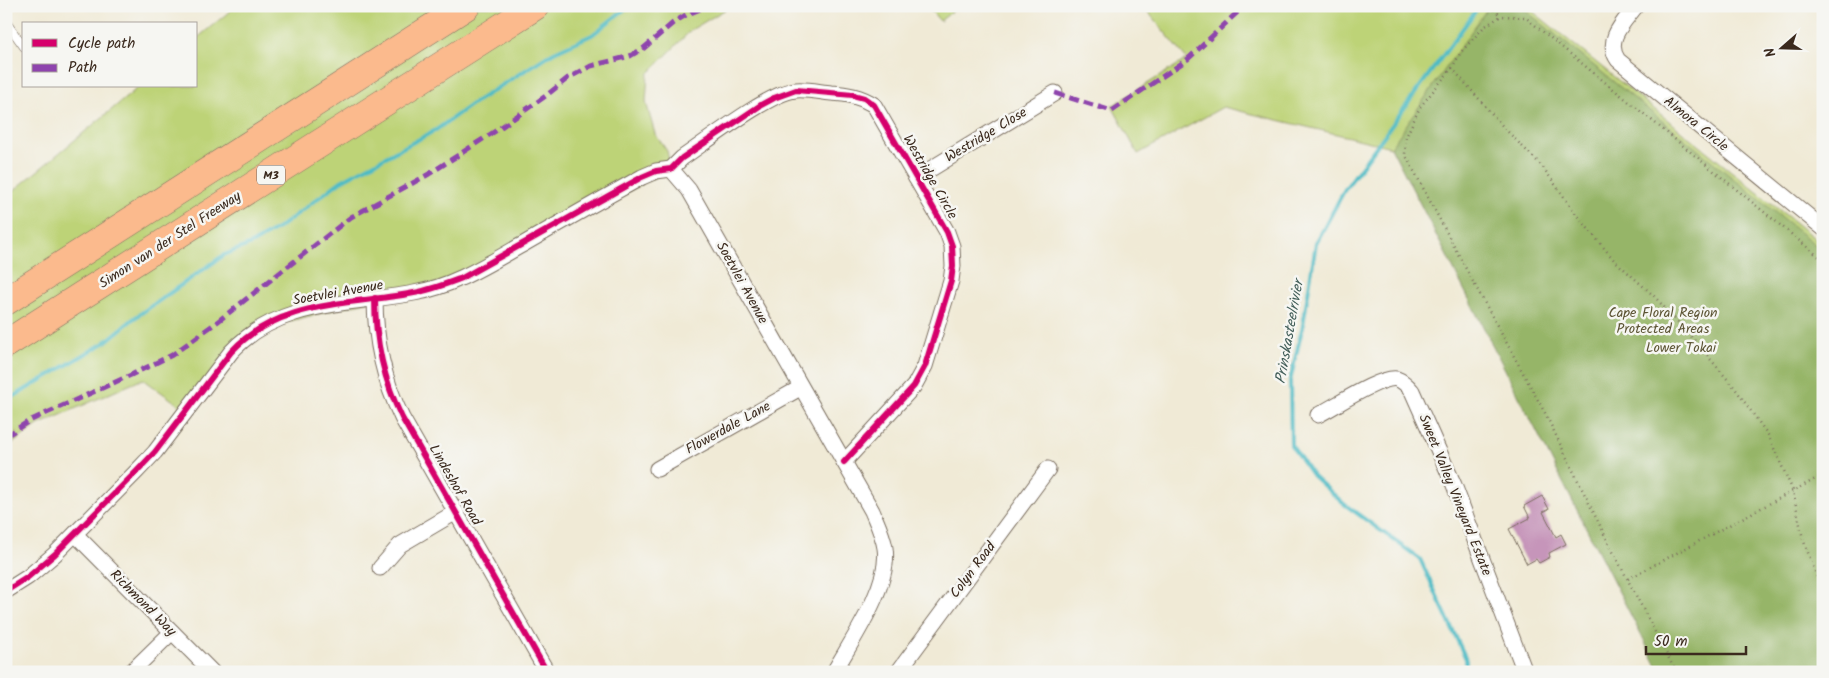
<svg xmlns="http://www.w3.org/2000/svg" width="1829" height="678" font-family="Kalam,sans-serif">
<style>
.green{fill:#bdd377;stroke:#7c7e4a}
.forest{fill:#96b568;stroke:#687043}
.lines{fill:none;stroke-linecap:round;stroke-linejoin:round}
.stream{stroke:#4dbbc5;stroke-width:4}
.building{fill:#c695ba}
.lane-casing{stroke:#7a6d5e;stroke-width:9}
.street-casing{stroke:#7a6d5e;stroke-width:17}
.highway-casing{stroke:#7a6d5e;stroke-width:29}
.path{stroke:#7a6d5e;stroke-width:2.5;stroke-dasharray:1 4;stroke-linecap:butt}
.lane{stroke:#fff;stroke-width:8}
.street{stroke:#fff;stroke-width:15}
.highway{stroke:#fbba8d;stroke-width:28}
.quiet{stroke:#8e44ad;stroke-width:5;stroke-dasharray:10 5;stroke-linecap:butt}
.cycleway-casing{stroke:#f6f6f2;stroke-width:9}
.cycleway{stroke:#d6006c;stroke-width:6}
.labels{text-anchor:middle;dominant-baseline:central;stroke-width:5;stroke-linejoin:round;paint-order:stroke}
.shield{fill:#f6f6f2;stroke:#73675e;stroke-width:1}
.shield-label{font-size:12px;font-weight:bold;fill:#3b2a1e}
.street-label{font-size:14px;fill:#3b2a1e;stroke:#f6f6f2}
.park-label{font-size:14px;fill:#5c5434;stroke:#f6f6f2}
.water-label{font-size:15px;font-style:italic;fill:#415d58;stroke:#f6f6f2}
</style>
<rect width="100%" height="100%" fill="#f6f6f2"/>
<filter id="ink" filterUnits="userSpaceOnUse"><feTurbulence type="fractalNoise" baseFrequency=".02" numOctaves="2"/><feDisplacementMap in="SourceGraphic" scale="10" xChannelSelector="R" yChannelSelector="G"/><feConvolveMatrix kernelMatrix="1 2 1 2 8 2 1 2 1" color-interpolation-filters="sRGB"/></filter>
<filter id="wash" filterUnits="userSpaceOnUse"><feTurbulence type="fractalNoise" baseFrequency=".0096" numOctaves="4" result="noise"/><feDisplacementMap in="SourceGraphic" scale="20" xChannelSelector="R" yChannelSelector="G"/><feGaussianBlur stdDeviation="1.12" result="paint"/><feColorMatrix in="noise" values="0 0 0 0 0 0 0 0 0 0 0 0 0 0 0 0 0 1.4 0 .05"/><feComposite in="paint" operator="in"/></filter>
<g filter="url(#wash)">
<rect width="100%" height="100%" fill="#f0ead6"/>
<g class="green">
<polygon points="236,6 731,6 691,30 648,74 646,102 655,134 667,151 671,169 462,278 258,329 186,410 143,379 38,425 6,448 6,197 140,86 196,86 196,39"/>
<polygon points="927,6 959,6 940,21"/>
<polygon points="1143,6 1526,6 1823,245 1823,672 1394,145 1391,147 1223,107 1138,154 1112,106 1187,59"/>
</g>
<polygon class="forest" points="1489,6 1520,6 1823,251 1823,672 1660,672 1391,147"/>
<g class="lines">
<g class="stream">
<polyline points="6,401 104,343 133,319 224,255 251,244 280,227 341,181 436,130 472,104 554,52 592,35 629,6"/>
<polyline points="1466,672 1466,659 1420,559 1344,504 1313,476 1291,445 1290,381 1303,325 1316,243 1345,189 1477,9 1477,6"/>
</g>
</g>
<g id="blocks">
<polygon class="building" points="1542,496 1549,509 1543,512 1556,537 1561,534 1566,544 1549,553 1550,557 1539,563 1536,559 1527,564 1509,529 1530,518 1524,506"/>
</g>
</g>
<g filter="url(#ink)">
<use href="#blocks" fill-opacity="0" stroke="#7a6d5e" stroke-width="1"/>
<g class="lines">
<g class="lane-casing">
<g id="lane">
<polyline points="6,22 24,47"/>
<polyline points="905,662 920,672"/>
</g>
</g>
<g class="street-casing">
<g id="street">
<path d="M1636 6C1624 22 1604 40 1618 60L1823 228"/>
<path d="M671 169 682 158C706 142 770 92 796 90 807 89 820 92 831 93 847 94 860 96 874 105L947 232 952 246 953 266 951 281 925 366 914 386 844 462"/>
<path d="M671 169 689 190 872 511C877 523 883 535 885 548 891 584 852 640 834 672"/>
<polyline points="916,178 1055,93"/>
<path d="M375 298C375 339 384 381 402 418L547 672"/>
<path d="M1318 415C1334 407 1382 375 1397 379 1403 381 1408 386 1412 391L1454 485 1525 672"/>
<polyline points="657,469 800,388"/>
<polyline points="75,534 212,672"/>
<polyline points="380,568 400,545 456,512"/>
<path d="M6 591 28 577 55 554 137 471 155 452 231 352C279 300 349 305 414 293 455 286 491 262 527 242 565 220 604 198 642 177L656 171 671 169"/>
<polyline points="131,672 172,632"/>
<polyline points="898,672 1048,469"/>
</g>
</g>
<g class="highway-casing">
<g id="highway">
<polyline points="6,301 466,6"/>
<polyline points="6,344 535,6"/>
</g>
</g>
<g class="path">
<polyline points="1490,6 1501,16"/>
<polyline points="1452,68 1506,130 1542,166 1576,214 1614,260 1653,295 1689,334 1734,387 1768,435 1793,491 1803,539 1817,577 1823,583"/>
<polyline points="1628,579 1823,475"/>
<polyline points="1676,672 1608,542 1545,413 1465,267 1405,154 1406,137 1420,107 1452,68 1461,52 1484,27 1501,16 1525,17 1823,260"/>
</g>
<use href="#lane" class="lane"/>
<use href="#street" class="street"/>
<use href="#highway" class="highway"/>
<g class="quiet">
<polyline points="1055,93 1112,111 1188,59 1244,6"/>
<polyline points="6,436 29,421 131,375 172,355 217,322 351,217 429,174 497,130 547,95 568,78 591,66 630,56 644,48 673,23 686,15 707,6"/>
</g>
<g class="cycleway-casing">
<g id="cycleway">
<path d="M375 298C375 339 384 381 402 418L547 672"/>
<path d="M6 591 28 577 55 554 137 471 155 452 231 352C279 300 350 305 414 293 431 290 446 284 462 278L642 177 656 171 671 169 682 158 761 105 774 98 796 90 853 95 864 98 874 105 947 232 952 246 953 266 951 281 925 366 914 386 844 462"/>
</g>
</g>
<use href="#cycleway" class="cycleway"/>
</g>
</g>
<g class="labels">
<rect class="shield" x="257" y="165.5" width="28" height="19" rx="4"/>
<g class="shield-label">
<text x="271" y="175">M3</text>
</g>
<g class="street-label">
<text transform="translate(1696 124) rotate(39)">Almora Circle</text>
<text transform="translate(986 135) rotate(-31)">Westridge Close</text>
<text transform="translate(930 177) rotate(60)">Westridge Circle</text>
<text transform="translate(170 240) rotate(-33)">Simon van der Stel Freeway</text>
<text transform="translate(742 283) rotate(61)">Soetvlei Avenue</text>
<text transform="translate(338 293) rotate(-10)">Soetvlei Avenue</text>
<text transform="translate(728 428) rotate(-29)">Flowerdale Lane</text>
<text transform="translate(455 485) rotate(60)">Lindeshof Road</text>
<text transform="translate(1455 495) rotate(68)">Sweet Valley Vineyard Estate</text>
<text transform="translate(973 570) rotate(-53)">Colyn Road</text>
<text transform="translate(143 603) rotate(45)">Richmond Way</text>
</g>
<g class="park-label">
<text x="1663" y="313">Cape Floral Region<tspan x="1663" dy="16">Protected Areas</tspan></text>
<text x="1681" y="348">Lower Tokai</text>
</g>
<g class="water-label">
<text transform="translate(1290 332) rotate(-80)">Prinskasteelrivier</text>
</g>
</g>
<rect width="1829" height="678" fill="none" stroke="#f6f6f2" stroke-width="25"/>
<rect x="22" y="22" width="175" height="65" fill="#f6f6f2" stroke="#aba49d"/>
<rect x="32" y="39" width="25" height="8" fill="#d6006c" stroke="#aba49d"/>
<text x="68" y="48" font-size="15" fill="#3b2a1e">Cycle path</text>
<rect x="32" y="64" width="25" height="8" fill="#8e44ad" stroke="#aba49d"/>
<text x="68" y="72" font-size="15" fill="#3b2a1e">Path</text>
<g transform="translate(1782 48) rotate(250)" stroke="#f6f6f2" stroke-width="4" paint-order="stroke">
<path d="M0-4L9 19L0 12L-9 19Z" fill="#3b2a1e"/>
<text y="-8" font-size="14" font-weight="bold" text-anchor="middle" fill="#3b2a1e">N</text>
</g>
<path d="M1646 646v8h100v-8" fill="none" stroke="#3b2a1e" stroke-width="2.5"/>
<text x="1654" y="646" font-size="15" fill="#3b2a1e" stroke="#f6f6f2" stroke-width="4" paint-order="stroke">50 m</text>
</svg>
